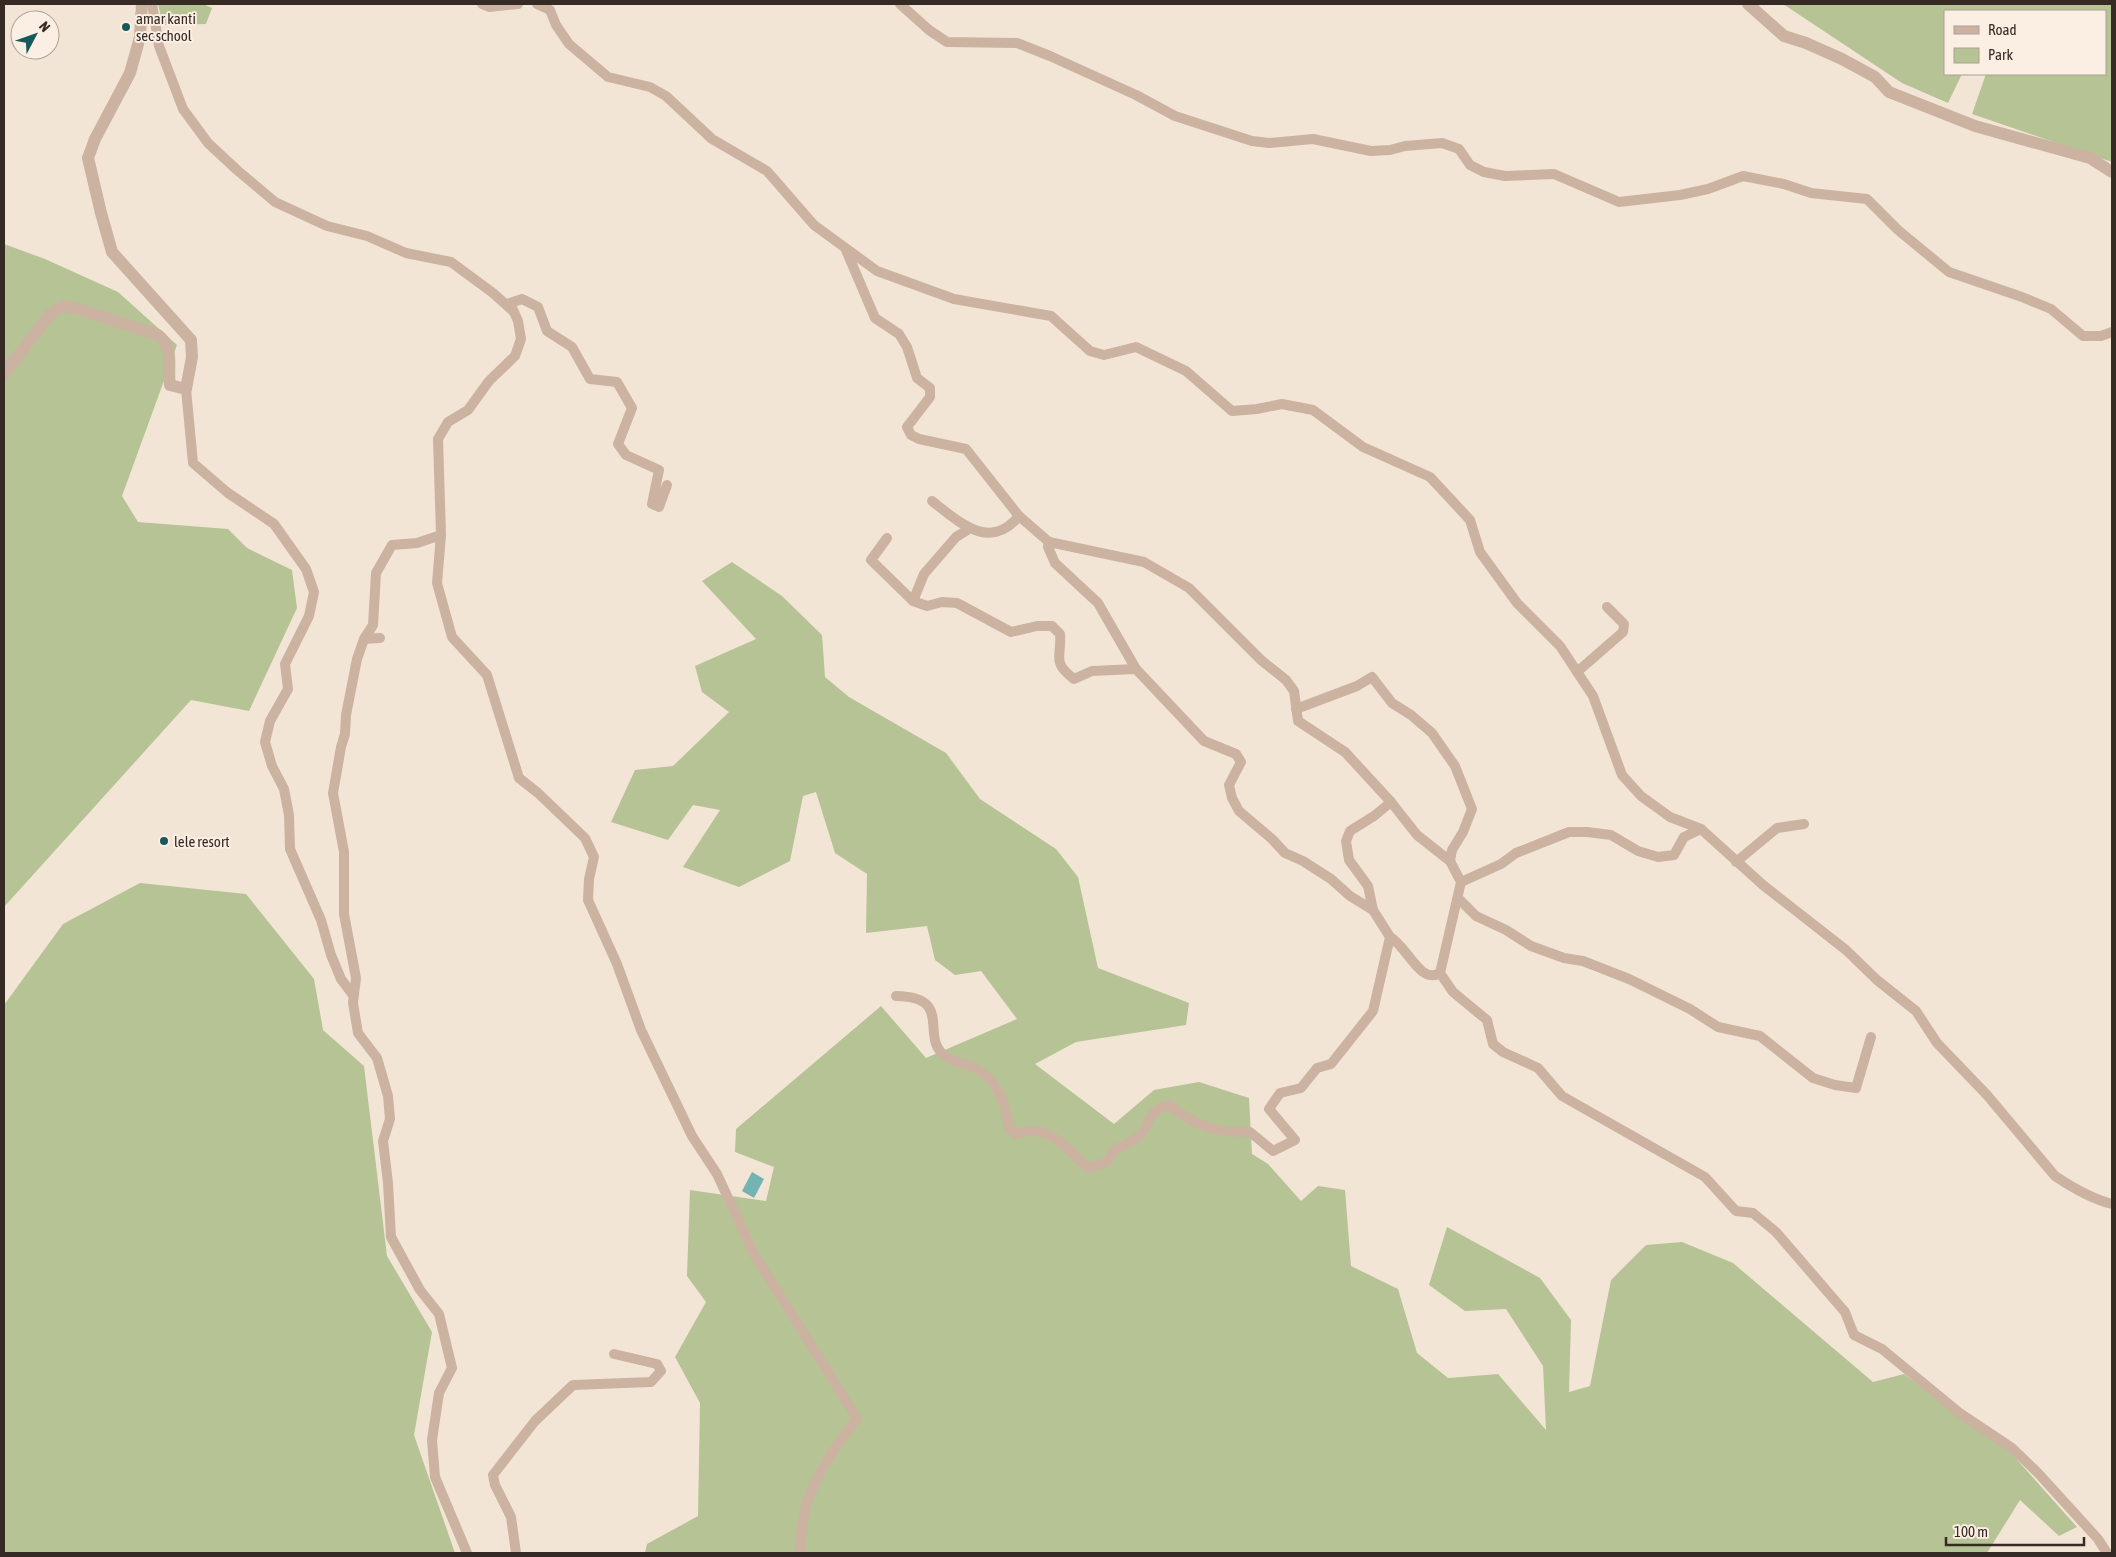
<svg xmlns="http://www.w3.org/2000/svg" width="2116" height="1557" font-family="'Asap Condensed',sans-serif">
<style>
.green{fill:#b6c395}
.water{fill:#73b3b3}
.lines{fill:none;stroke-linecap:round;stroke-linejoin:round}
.minor{stroke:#ccb3a1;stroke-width:10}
.tertiary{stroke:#ccb3a1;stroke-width:12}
.poi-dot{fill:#17595b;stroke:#fbefe3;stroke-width:2}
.labels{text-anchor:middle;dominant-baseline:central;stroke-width:4;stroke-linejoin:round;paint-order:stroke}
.poi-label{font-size:15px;fill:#362a25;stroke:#fbefe3;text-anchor:start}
</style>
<rect width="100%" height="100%" fill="#f3e5d6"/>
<g class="green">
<polygon points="158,4 203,4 212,8 206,24 163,25"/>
<polygon points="1783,4 2112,4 2112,162 1972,114 1986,74 2105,74 2105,11 1945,11 1945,74 1962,74 1948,103 1902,83"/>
<polygon points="4,244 45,259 118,292 177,345 122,496 138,522 228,529 247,548 292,570 297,608 249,711 191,700 4,907"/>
<polygon points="732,562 782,596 822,635 825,677 849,697 946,753 980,799 1056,849 1078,877 1098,968 1189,1003 1186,1025 1076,1042 1035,1064 1114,1124 1154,1090 1199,1082 1249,1098 1252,1154 1268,1164 1301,1201 1318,1186 1345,1190 1351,1266 1398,1289 1417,1353 1448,1378 1498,1374 1546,1430 1543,1366 1506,1309 1465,1311 1429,1285 1447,1227 1540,1278 1571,1320 1569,1392 1590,1386 1611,1280 1646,1245 1682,1242 1733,1263 1873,1382 1904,1374 2011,1453 2077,1527 2059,1536 2020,1500 1987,1553 645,1553 647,1544 698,1516 700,1403 675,1357 706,1302 687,1276 690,1190 766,1201 774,1167 735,1152 736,1129 881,1006 926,1058 1017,1019 981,971 955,975 935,960 927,926 866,933 867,874 835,853 816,792 803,796 790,861 739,887 683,867 720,810 693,805 668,840 611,822 635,770 673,766 729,712 702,692 695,666 756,639 702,581"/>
<polygon points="140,883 246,894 314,979 323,1030 364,1066 387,1256 432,1332 414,1435 455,1553 4,1553 4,1005 63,924"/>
</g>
<polygon class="water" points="752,1172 764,1179 754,1198 742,1191"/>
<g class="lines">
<g class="minor">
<polyline points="152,4 159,46 183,109 208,143 237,170 275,202 327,226 367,236 406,253 451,262 493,293 513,311"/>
<polyline points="482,4 489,7 518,4"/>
<path d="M537 4 550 10 556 25 569 44 608 77 650 87 666 96 712 139 767 171 814 225 877 271 954 299 1051 316 1090 351 1104 355 1136 347 1186 371 1232 411 1257 409 1282 404 1313 410 1363 447 1430 477 1470 520 1480 552 1517 603 1560 646 1593 696 1622 775 1641 796 1670 817 1701 829 1763 885 1846 950 1877 980 1916 1011 1937 1043 1987 1095 2055 1176C2073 1188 2092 1199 2112 1204"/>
<polyline points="900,4 929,30 947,42 1017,43 1050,56 1136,95 1175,116 1252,141 1269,143 1313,139 1371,151 1390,150 1405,146 1442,143 1459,149 1470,165 1484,172 1505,176 1554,174 1619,202 1680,195 1708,189 1743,176 1784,184 1811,193 1867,199 1898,230 1949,272 2022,297 2051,309 2083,336 2101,336 2112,332"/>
<polyline points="846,250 875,318 899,334 907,347 917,378 930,388 930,397 907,427 911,435 919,439 966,449 1019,516 1049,542 1144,562 1189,588 1261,660 1286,680 1294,691 1298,721 1345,752 1391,802 1417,835 1450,861 1461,882 1440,973 1453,992 1487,1020 1493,1044 1503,1052 1538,1068 1562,1096 1705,1177 1736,1211 1753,1213 1776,1232 1845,1312 1854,1335 1882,1349 1961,1414 2012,1448 2038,1473 2098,1539 2107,1553"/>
<polyline points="186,389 193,463 228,493 274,524 306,569 314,592 309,616 285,664 288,689 270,721 265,742 272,766 284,789 289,815 290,849 321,920 331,955 341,979 353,995"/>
<path d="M667 485 659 507 652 504 659 470 626 455 618 444 632 408 617 382 590 379 572 347 547 331 538 307 522 299 510 303 518 321 521 339 515 356 489 381 468 410 448 422 438 439 441 535 437 583 452 637 487 675 519 778 538 793 585 838 594 857 589 879 588 900 617 964 641 1030 692 1136 717 1174 754 1254 857 1418C824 1463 800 1494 800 1553"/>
<path d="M932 501C959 522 990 552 1019 516"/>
<polyline points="441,535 417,543 392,545 376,573 373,625 364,639 357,659 346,715 345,734 341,747 333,793 344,852 344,914 356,978 353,1003 358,1033 377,1058 388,1096 390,1119 383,1141 388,1183 391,1237 420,1290 439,1314 452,1368 439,1393 432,1440 435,1477 467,1553"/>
<polyline points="887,538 871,560 913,601 924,574 956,537 969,529"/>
<polyline points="1049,542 1048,547 1055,563 1098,603 1136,669 1204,741 1236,754 1241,762 1229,785 1232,798 1239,811 1272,839 1285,853 1303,861 1331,879 1350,896 1373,910"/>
<path d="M913 601 927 606 942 602 957 603 1011 632 1037 626H1052L1060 634C1062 658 1051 661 1074 679L1092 671 1136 669"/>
<polyline points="364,639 380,638"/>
<polyline points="1577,672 1623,632 1624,624 1607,607"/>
<polyline points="1296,709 1357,686 1372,677 1392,703 1411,715 1432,733 1455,766 1472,809 1463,832 1452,850 1450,861"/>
<polyline points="1736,862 1777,828 1804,824"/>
<polyline points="1461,882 1501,864 1516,853 1569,832 1587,832 1611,835 1638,851 1658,857 1674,855 1684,837 1701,829"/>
<polyline points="1459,899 1476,916 1506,930 1531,946 1564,958 1583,961 1629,979 1690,1009 1718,1027 1760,1036 1813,1078 1835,1085 1856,1088 1871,1037"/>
<path d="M1390 937C1407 946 1420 985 1440 973"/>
<path d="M896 996C955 997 919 1037 945 1056 952 1062 965 1063 973 1067 997 1078 1006 1104 1009 1128L1016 1134C1049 1121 1066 1149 1088 1168L1107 1162C1117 1142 1123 1149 1137 1138 1152 1125 1144 1113 1169 1105 1196 1126 1215 1133 1250 1132L1273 1151 1295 1140 1269 1109 1280 1093 1301 1088 1317 1068 1331 1064 1373 1011 1390 937 1373 910 1368 886 1349 860 1346 841 1350 831 1374 816 1391 802"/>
<polyline points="516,1553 511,1517 495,1485 493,1475 535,1421 573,1385 651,1382 661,1371 657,1364 614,1354"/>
</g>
<g class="tertiary">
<polyline points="1748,4 1784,36 1806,43 1842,59 1875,77 1889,92 1975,126 2090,158 2112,172"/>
<path d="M4 374 50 314 63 306 78 309 158 335C175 348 167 367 170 385L186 389 192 357 191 340 112 252 101 213 88 158 95 139 130 73 140 37 142 4"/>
</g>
</g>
<g class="poi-dot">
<circle cx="126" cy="27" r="5"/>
<circle cx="164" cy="841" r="5"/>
</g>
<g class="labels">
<g class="poi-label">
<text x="136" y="18">amar kanti<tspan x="136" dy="17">sec school</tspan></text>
<text x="174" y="841">lele resort</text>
</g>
</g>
<rect width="2116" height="1557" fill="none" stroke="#362a25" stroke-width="10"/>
<rect x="1944" y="10" width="162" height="65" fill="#fbefe3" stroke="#aca097"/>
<rect x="1954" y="26" width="25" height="8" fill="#ccb3a1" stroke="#aca097"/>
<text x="1988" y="35" font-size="15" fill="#362a25">Road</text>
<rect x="1954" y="48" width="25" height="15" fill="#b6c395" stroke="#aca097"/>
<text x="1988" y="60" font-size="15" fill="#362a25">Park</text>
<g transform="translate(35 35) rotate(49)"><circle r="24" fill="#fbefe3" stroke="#aca097"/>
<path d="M0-4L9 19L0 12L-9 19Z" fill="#17595b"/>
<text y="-8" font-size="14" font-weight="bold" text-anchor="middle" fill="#362a25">N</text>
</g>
<path d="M1946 1537v8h138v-8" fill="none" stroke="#362a25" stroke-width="2.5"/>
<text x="1954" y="1537" font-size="15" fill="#362a25" stroke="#fbefe3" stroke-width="4" paint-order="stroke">100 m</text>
</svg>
